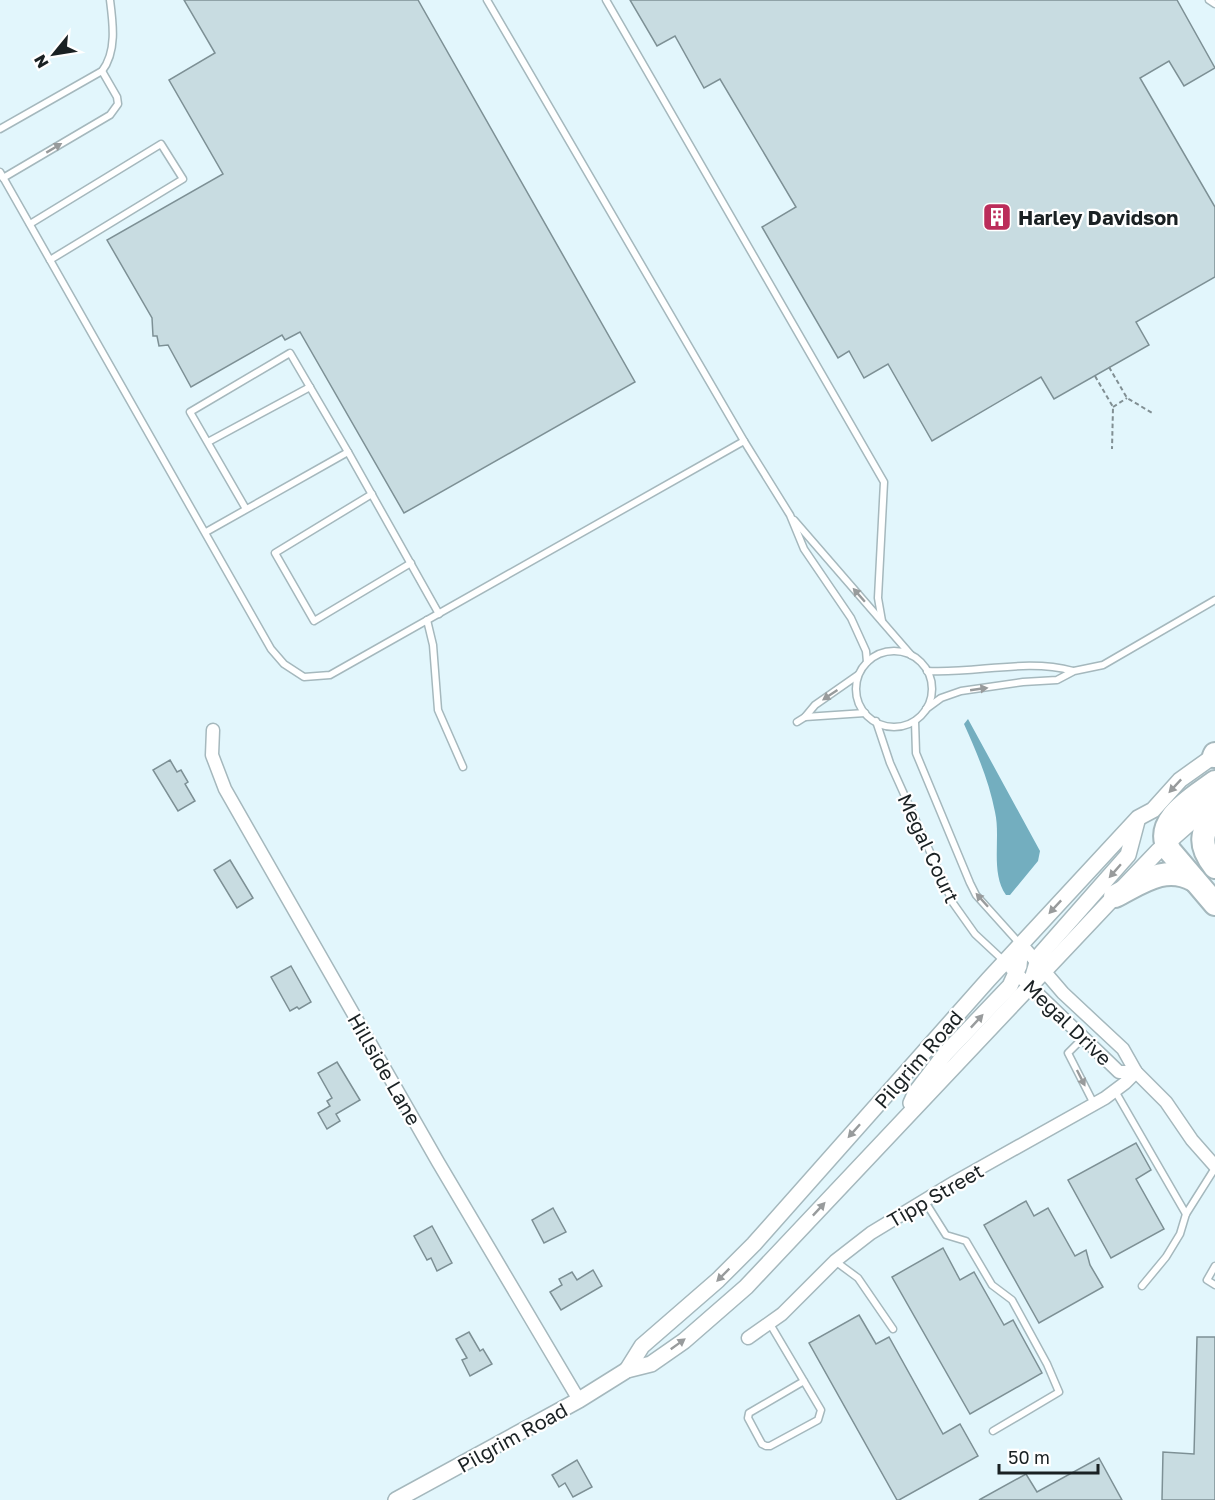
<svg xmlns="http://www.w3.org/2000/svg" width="1215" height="1500" font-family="'Golos Text',sans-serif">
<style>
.water{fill:#73aebf}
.building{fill:#c8dce1;stroke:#7d9095;stroke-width:1.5}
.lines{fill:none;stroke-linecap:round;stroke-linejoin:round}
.service-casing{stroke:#a5b8bd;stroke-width:9}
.minor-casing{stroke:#a5b8bd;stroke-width:15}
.tertiary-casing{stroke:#a5b8bd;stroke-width:18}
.motorway-casing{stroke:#a5b8bd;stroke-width:26}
.path{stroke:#818f93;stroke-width:2;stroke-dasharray:4.5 3;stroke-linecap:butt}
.service{stroke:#fff;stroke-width:6}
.minor{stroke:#fff;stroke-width:12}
.tertiary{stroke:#fff;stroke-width:15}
.motorway{stroke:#fff;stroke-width:22}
.oneway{fill:#989b9c}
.labels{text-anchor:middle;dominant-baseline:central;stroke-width:4.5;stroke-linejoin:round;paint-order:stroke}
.poi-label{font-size:20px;font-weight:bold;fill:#1a2123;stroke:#fff;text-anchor:start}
.street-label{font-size:20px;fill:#1a2123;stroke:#fff}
</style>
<rect width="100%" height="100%" fill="#e2f6fc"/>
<path class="water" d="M968 719 1040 851 1038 861 1010 895H1006C990 872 1001 838 995 812 989 781 977 753 964 724Z"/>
<g class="building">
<polygon points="184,0 418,0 635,382 404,513 300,332 285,340 282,335 191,387 168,345 159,346 157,336 153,336 152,318 107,240 223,174 169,80 215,53"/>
<polygon points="630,0 1177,0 1215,68 1184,86 1169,61 1140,78 1215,207 1215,277 1136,322 1149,345 1054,399 1041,377 932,441 888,364 864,378 849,351 838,358 762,227 796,207 720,79 704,88 675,36 657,46"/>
<polygon points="170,760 177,772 181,770 188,782 185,784 195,801 178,811 153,770"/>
<polygon points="230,860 253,898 237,908 214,870"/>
<polygon points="291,966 311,1002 299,1009 297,1007 290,1011 271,977"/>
<polygon points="337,1062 360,1100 336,1114 340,1121 327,1129 318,1113 330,1106 327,1101 332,1098 318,1073"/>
<polygon points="1136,1143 1151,1170 1136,1179 1164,1229 1111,1258 1068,1180"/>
<polygon points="1026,1201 1034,1216 1048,1208 1075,1256 1086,1250 1090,1265 1103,1287 1039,1323 984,1225"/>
<polygon points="553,1208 566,1232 544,1243 532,1220"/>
<polygon points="432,1226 452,1263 437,1271 431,1258 427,1260 414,1236"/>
<polygon points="943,1248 960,1280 974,1272 1004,1325 1013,1320 1042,1373 970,1414 892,1277"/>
<polygon points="593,1270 602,1286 561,1310 550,1292 562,1285 559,1279 572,1272 577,1280"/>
<polygon points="859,1315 876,1344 889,1337 943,1434 960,1424 978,1456 899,1500 897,1500 809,1343"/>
<polygon points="469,1332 480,1351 483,1349 492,1364 470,1376 462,1360 467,1358 456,1339"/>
<polygon points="1197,1337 1215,1337 1215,1500 1162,1500 1163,1452 1194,1454"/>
<polygon points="1099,1458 1122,1500 979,1500 1026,1474 1037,1492"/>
<polygon points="577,1460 592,1487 573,1497 565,1483 559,1487 552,1475"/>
</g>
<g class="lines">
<g class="service-casing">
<g id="service">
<polyline points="487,0 744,441 790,515 804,549 851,618 866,651 867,662"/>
<polyline points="606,0 884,482 878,598 882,621"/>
<polyline points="1209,0 1215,4"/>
<path d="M0 129 102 71C117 52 113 23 110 0"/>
<polyline points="0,172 271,649 284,664 304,677 330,675 744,441"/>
<polyline points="3,178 110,115 118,104 117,97 102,71"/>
<polyline points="30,224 161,144 183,179 50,260"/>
<polyline points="208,442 310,387"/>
<polyline points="348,452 439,614"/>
<polyline points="372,494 275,553 314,621 411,563"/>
<polyline points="794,520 911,655"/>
<polyline points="206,532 348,452 290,353 190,412 246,509"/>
<polyline points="427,620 433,645 438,710 463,767"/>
<circle cx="894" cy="689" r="38"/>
<path d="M927 671C976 674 1025 658 1073 671"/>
<polyline points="926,709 941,698 961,691 1023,682 1057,680 1074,671 1103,665 1215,600"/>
<polyline points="805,717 865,713"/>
<polyline points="876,721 890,763 953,903 975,934 1004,961"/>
<polyline points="915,721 916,753 970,883 976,895 1020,944"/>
<polyline points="797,722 805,717 815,705 858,675"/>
<polyline points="1083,1038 1068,1053 1094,1104"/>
<polyline points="1115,1091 1186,1214"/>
<polyline points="924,1200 946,1235 966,1241 992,1285 1012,1300 1047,1364 1059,1392 993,1431"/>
<polyline points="835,1261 858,1278 893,1329"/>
<polyline points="1215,1266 1207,1280 1215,1285"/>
<polyline points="1142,1286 1166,1257 1180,1234 1186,1214 1215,1168"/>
<polyline points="770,1324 821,1410 818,1420 770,1446 766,1446 762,1444 748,1418 749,1413 804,1381"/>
</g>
</g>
<g class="minor-casing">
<g id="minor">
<polyline points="213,730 212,755 225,789 438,1162 579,1400"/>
<polyline points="1021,944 1063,993 1123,1049 1136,1072 1166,1102 1192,1140 1215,1166"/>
<polyline points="1011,968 1119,1072 1136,1072"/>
<polyline points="748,1338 782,1314 835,1261 871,1233 955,1182 1105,1098 1125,1083 1136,1072"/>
</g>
</g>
<g class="tertiary-casing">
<g id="tertiary">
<polyline points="1030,986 1039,956 1128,855 1137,821"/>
<polyline points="911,1103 916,1092 945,1054 1010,986 1019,966 1021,944"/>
<polyline points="627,1370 642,1346 718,1280 754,1244 988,980 1138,818 1153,810 1180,780 1215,755"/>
<polyline points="396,1500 579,1400 627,1370 651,1364 684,1341 746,1287 1115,896 1158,851 1215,801"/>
</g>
</g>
<g class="motorway-casing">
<g id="motorway">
<polyline points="1214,756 1215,754"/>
<path d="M1215 782C1194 798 1151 821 1170 851L1215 904"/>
<path d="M1215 808C1203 832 1196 843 1215 867"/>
<path d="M1115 896C1141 883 1165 864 1194 880"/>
</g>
</g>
<g class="path">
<polyline points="1109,367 1127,398 1154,414"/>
<polyline points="1095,376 1113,407 1112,449"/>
<polyline points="1113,407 1127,398"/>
</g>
<use href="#service" class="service"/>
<use href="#minor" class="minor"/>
<use href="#tertiary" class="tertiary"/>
<use href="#motorway" class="motorway"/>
</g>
<defs><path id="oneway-solid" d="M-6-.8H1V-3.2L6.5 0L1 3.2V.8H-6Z" transform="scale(1.5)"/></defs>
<g class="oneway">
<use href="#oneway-solid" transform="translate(54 148) rotate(-31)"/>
<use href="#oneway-solid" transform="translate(859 595) rotate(-131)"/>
<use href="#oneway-solid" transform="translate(979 689) rotate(-8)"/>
<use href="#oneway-solid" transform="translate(830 695) rotate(146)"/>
<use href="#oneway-solid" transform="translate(1175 786) rotate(133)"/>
<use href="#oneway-solid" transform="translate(1115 871) rotate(131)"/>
<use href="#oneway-solid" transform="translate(982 900) rotate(-132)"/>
<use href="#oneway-solid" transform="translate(1055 907) rotate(133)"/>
<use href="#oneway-solid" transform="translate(977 1021) rotate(-47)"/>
<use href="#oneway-solid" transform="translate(1081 1078) rotate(63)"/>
<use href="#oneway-solid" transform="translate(854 1131) rotate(132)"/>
<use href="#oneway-solid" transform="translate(819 1209) rotate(-47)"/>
<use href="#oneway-solid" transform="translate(723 1275) rotate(135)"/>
<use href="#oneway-solid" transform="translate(678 1344) rotate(-36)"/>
</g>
<defs>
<g id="building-square" transform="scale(1.5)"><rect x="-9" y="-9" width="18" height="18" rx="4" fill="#bb2c5a" stroke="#fff"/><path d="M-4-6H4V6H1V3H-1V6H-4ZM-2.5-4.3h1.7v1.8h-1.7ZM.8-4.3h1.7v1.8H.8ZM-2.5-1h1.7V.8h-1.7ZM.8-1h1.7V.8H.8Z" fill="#fff"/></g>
</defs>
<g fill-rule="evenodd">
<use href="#building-square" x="997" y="217"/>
</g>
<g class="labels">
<g class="poi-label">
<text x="1018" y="217">Harley Davidson</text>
</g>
<g class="street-label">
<text transform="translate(929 848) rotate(65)">Megal Court</text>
<text transform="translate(1068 1022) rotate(44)">Megal Drive</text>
<text transform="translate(918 1059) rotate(-49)">Pilgrim Road</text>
<text transform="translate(385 1069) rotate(60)">Hillside Lane</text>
<text transform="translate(935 1195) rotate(-30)">Tipp Street</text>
<text transform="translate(512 1437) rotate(-29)">Pilgrim Road</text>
</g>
</g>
<g transform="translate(54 54) rotate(240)" stroke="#ffffff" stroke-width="4.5" paint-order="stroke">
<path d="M0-4.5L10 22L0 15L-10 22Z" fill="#1a2123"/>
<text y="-9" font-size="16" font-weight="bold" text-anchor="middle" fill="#1a2123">N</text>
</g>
<path d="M999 1464v9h99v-9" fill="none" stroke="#1a2123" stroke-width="3"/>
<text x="1008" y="1464" font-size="18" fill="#1a2123" stroke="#ffffff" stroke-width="4.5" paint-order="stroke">50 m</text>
</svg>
